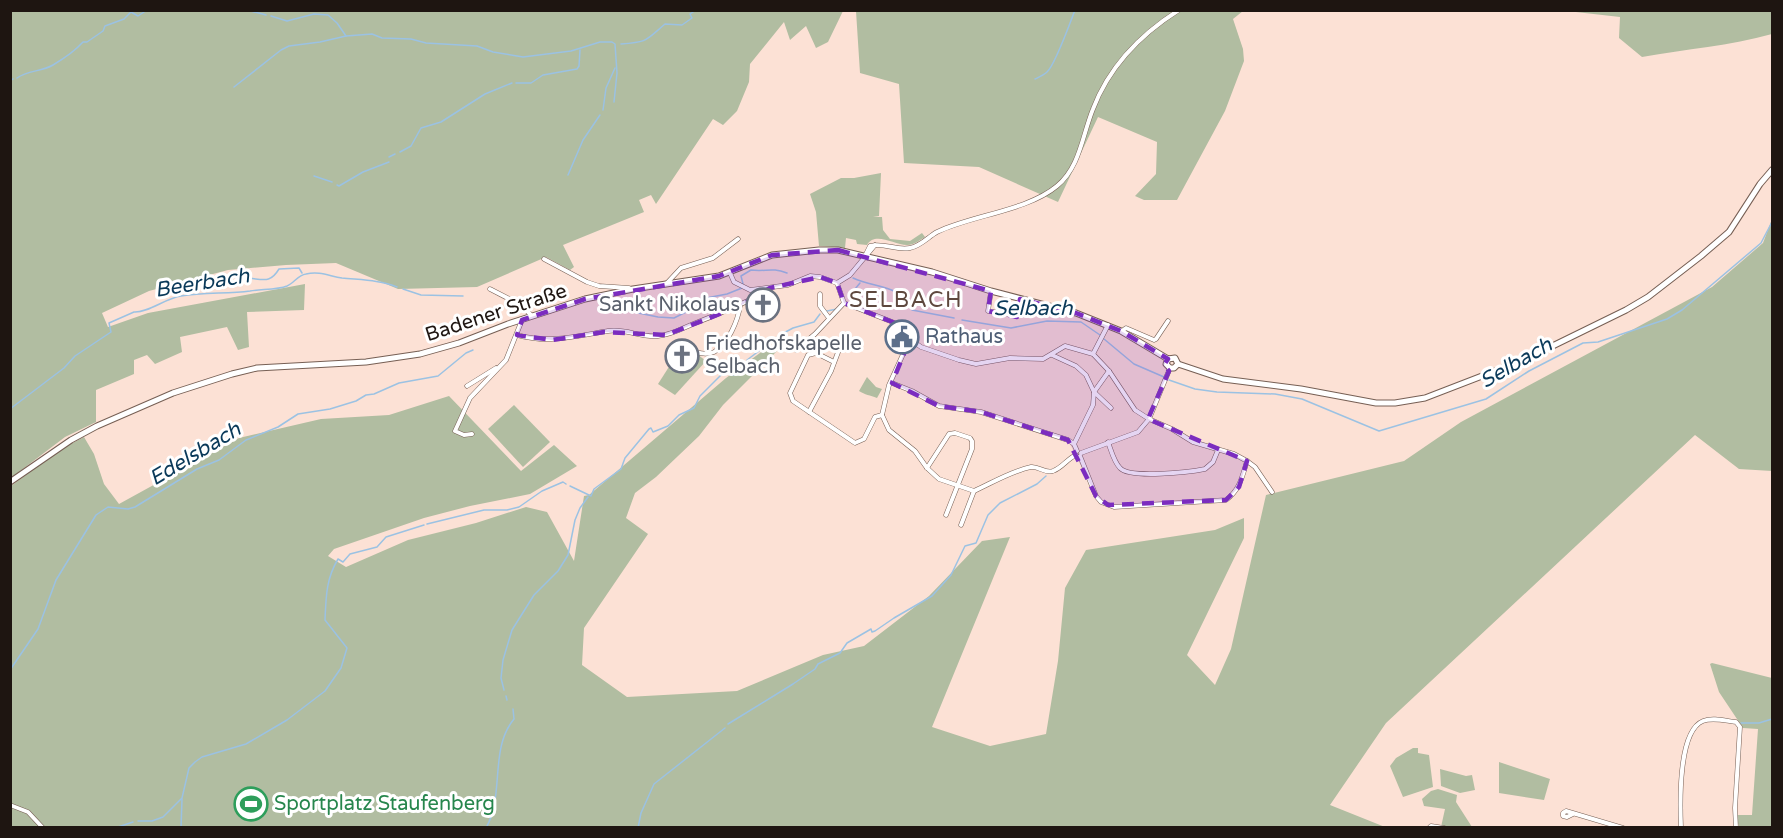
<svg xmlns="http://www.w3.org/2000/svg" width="1783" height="838" font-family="'Varela Round',sans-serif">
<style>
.green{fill:#b1bda1}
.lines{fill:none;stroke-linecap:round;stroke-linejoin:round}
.stream{stroke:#9bc2e3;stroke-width:1.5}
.minor-casing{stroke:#765f54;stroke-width:5}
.major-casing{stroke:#765f54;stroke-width:7}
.minor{stroke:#fff;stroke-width:4}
.major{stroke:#fff;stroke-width:5}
.marked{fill:#7b2cbf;fill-opacity:0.2;stroke:#7b2cbf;stroke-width:4.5;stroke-dasharray:12 8;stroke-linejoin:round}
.labels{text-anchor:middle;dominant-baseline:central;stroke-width:6;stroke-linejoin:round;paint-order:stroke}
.worship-label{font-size:20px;fill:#5b616d;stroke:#fff;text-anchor:end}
.street-label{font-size:20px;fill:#1e1511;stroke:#fff}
.service-label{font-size:20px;fill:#4e5e75;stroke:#fff;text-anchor:start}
.leisure-label{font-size:20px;fill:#27864d;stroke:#fff;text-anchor:start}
.water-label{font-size:21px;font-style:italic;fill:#0a3959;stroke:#fff}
.quarter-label{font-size:22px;letter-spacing:1.5px;fill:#5e483e;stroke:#fff}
</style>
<rect width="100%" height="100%" fill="#fce1d5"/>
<g class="green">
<polygon points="10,11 843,11 828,42 816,48 806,26 790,40 784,22 750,64 749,82 737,111 723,125 713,119 656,204 651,195 639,200 644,212 563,245 574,267 570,270 546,257 477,287 398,289 336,263 286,265 228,270 149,291 102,313 108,327 148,313 305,284 304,310 247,312 249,347 238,350 227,327 180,337 182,352 155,364 147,355 134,360 134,374 96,390 96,422 65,437 11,478"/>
<polygon points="856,11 1243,11 1233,19 1243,49 1244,61 1225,111 1177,200 1144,200 1135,196 1156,174 1157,142 1098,117 1058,202 979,167 904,163 899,84 860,73"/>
<path d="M1567 11H1772V34C1730 46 1686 49 1642 57L1619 38 1620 17Z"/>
<path d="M881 173 879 216 873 217H882L883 230 890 239 910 241 922 233 925 237C920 240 914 245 907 245 894 245 875 231 867 245L857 244 856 240 846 238 845 248 819 246 816 212 810 194 841 178H854Z"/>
<polygon points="1772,219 1772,471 1739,469 1695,435 1386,723 1330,805 1385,827 11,828 11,486 61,449 84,437 94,454 104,484 119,504 239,438 321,419 389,415 449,396 521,471 554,445 577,466 530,494 470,506 424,518 334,549 328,556 346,567 408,540 476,523 526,507 547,512 574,561 584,496 589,495 726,378 768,347 779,349 723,405 699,436 656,477 635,493 626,518 648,534 584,628 582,665 627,697 737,691 823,655 864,646 929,596 982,541 1010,537 932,727 990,746 1046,734 1058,661 1065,588 1086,550 1215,530 1244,518 1244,538 1187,655 1215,685 1231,649 1266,495 1404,461 1461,422 1712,287 1763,243"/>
<polygon points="681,348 693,351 706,361 675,395 658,384"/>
<path d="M867 377 876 387 882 389 877 398C870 395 865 395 859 391Z"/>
<polygon points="514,405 550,442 523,467 488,429"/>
<polygon points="1712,663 1772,678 1772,827 1739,827 1736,815 1752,815 1758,729 1743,728 1719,692 1710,664"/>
<polygon points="1413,748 1418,748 1418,753 1429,755 1433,787 1403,797 1390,766 1396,758"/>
<polygon points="1499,762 1550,779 1544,800 1499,793"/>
<polygon points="1440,769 1466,776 1472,775 1475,790 1460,793 1441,786"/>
<polygon points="1438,789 1457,795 1456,802 1472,827 1441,827 1445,809 1424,806 1422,799 1431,791"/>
</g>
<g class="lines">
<g class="stream">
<polyline points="247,10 266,15"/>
<polyline points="271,16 287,21 314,14 328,15 337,23 346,36 372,34 382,38 411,39 426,43 477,46 493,52 523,57 571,51 600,42 612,42 615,44 617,73 614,102"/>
<path d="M621 44C648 42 645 41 665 24L682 25 692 18 690 14 696 10"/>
<path d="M17 78C28 70 41 72 53 65 63 59 75 51 83 42H87L103 31 105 26 124 19 131 12 138 16 147 10"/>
<path d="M1035 79C1039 77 1044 75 1047 72 1055 65 1070 23 1075 10"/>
<polyline points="10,81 13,79"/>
<polyline points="516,83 531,83 543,75 577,69 579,66 580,50"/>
<polyline points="234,87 281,50 289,46 320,42 346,36"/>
<polyline points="603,110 606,88 615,68"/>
<polyline points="400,152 411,146 421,128 441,122 485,94 512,83"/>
<polyline points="389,157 395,154"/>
<polyline points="568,175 583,140 600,115"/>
<polyline points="314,176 332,182"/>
<polyline points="337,185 339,186 363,172 389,162"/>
<path d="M247 278C263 279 270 284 279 269L299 268 302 273"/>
<path d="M853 278C876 289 899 283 912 310L954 318"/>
<path d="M743 284 741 276 751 270C767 272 771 267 787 273"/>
<polyline points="403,289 421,295 463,296"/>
<polyline points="855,289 860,283"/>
<polyline points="619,309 658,317 674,318 698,306 701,299 727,294 742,288"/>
<polyline points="827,311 837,309"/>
<polyline points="962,320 1011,328 1047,321 1081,322 1100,335"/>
<polyline points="1104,339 1134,364 1164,377"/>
<polyline points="1169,380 1195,389 1217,392 1275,394 1302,399 1379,431 1486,399 1529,371 1583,343 1598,342 1667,319 1682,310 1761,243 1772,222"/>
<path d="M10 409 64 368 75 356 111 332 109 323 134 312C148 313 166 298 181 296 204 292 227 294 250 291 261 289 277 290 287 286 294 283 298 275 306 274 320 271 329 276 342 278 361 280 380 280 397 287"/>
<polyline points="570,486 591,496 594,489 621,469 625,458 649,429 651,428 653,432 668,426 679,415 694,408 700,396 724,372 734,375 747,366 747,360 780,335 793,328 814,322 820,314"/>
<polyline points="427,524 484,510 507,510 519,507 542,491 563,482 566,484"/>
<polyline points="10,670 38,629 56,580 96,515 108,507 128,509 135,507 197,469 219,460 246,440 278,427 298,414 330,409 356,401 366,395 374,394 399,383 438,376 466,353 473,350"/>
<polyline points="504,690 501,678 503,660 512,630 534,595 558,571 568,555 575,520 580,508 588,497"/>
<polyline points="506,696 507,700"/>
<polyline points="1741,723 1759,723 1772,719"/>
<polyline points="728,724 793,684 815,669 818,664 840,653 847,643 871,629 872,632 875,631 894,618 932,596 951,575 965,546 976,543 988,515 1000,503 1037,484 1046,476"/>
<path d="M138 821H152L163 817 182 798 189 768 195 762 202 757 246 744 287 720 325 691 341 668 347 648 325 620C326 597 326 579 338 559L343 562 350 554 377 547 386 537 424 525"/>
<polyline points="115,828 133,822"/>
<polyline points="181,828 182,799"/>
<path d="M486 828C505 795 489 749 514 719L513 709"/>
<polyline points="638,828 641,813 654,784 725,728"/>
</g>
<g class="minor-casing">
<g id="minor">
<path d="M865 256 870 246C884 242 896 251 910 248 921 246 928 237 937 232 972 215 1027 211 1057 186 1080 167 1082 136 1093 109 1109 67 1141 34 1179 10"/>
<polyline points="544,259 587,282 599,286 629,288"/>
<polyline points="730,273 734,282 750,290 788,285 810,276 820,277 837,283 844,303 895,323 914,342 921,347 959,360 976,364 1010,358 1043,359 1065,346 1093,354 1109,371 1135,410 1149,419 1172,429 1193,442 1234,454 1247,461 1255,467 1272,492"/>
<polyline points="667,283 681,268 713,258 738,239"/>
<polyline points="837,283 850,275 875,245"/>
<polyline points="490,289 521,305 532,316"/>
<polyline points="991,291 988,311 1016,315 1020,299"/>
<polyline points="820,294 820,306 829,318"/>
<polyline points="1122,331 1126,328 1154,340 1156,339 1168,321"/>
<path d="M517 335C549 344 577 336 608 331 625 328 641 338 658 336 671 335 681 329 693 324 719 314 744 303 769 291L770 288"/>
<path d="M686 349C695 352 705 356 714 352 728 345 738 320 740 306"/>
<polyline points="796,350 815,334 844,303"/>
<polyline points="1093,354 1108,325"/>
<polyline points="1052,355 1076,366 1086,375 1094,392 1111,408"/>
<polyline points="834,362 816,353 808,355 790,393 793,401 855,443 864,439 875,417 882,415"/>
<polyline points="892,383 912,391 939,406 981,412 1068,440 1074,444 1077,451"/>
<polyline points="467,386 496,368"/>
<polyline points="809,412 831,371 840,347"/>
<path d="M882 415 889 430 915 451 927 468 939 479 974 491C992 483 1011 471 1031 467 1039 466 1045 474 1053 471 1062 468 1067 459 1076 455"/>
<polyline points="882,415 889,385 910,339"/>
<polyline points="472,434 464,435 455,431 470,398 506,360 522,320"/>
<path d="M1108 442C1111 450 1114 462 1120 468 1130 479 1190 472 1205 469L1213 462 1218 450"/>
<polyline points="1074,444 1093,405 1094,392 1109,371"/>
<polyline points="1081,453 1138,432 1149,419 1170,368"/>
<path d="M1080 456 1096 496 1101 502 1114 507 1226 500C1240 490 1242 477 1247 461"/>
<polyline points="927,468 949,434 955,433 970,438 972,441 972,449 946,515"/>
<polyline points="961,525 974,491"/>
<polyline points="10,805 28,812 43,828"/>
<polyline points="1573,814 1567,817 1563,816 1563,813 1566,811 1623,828"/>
<polyline points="1429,828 1431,826 1444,828"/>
<path d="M1681 828C1680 804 1678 731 1703 721 1713 717 1726 721 1736 722L1740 727 1735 808 1736 828"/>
</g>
</g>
<g class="major-casing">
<g id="major">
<polyline points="1168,359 1175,358 1178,364 1223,379 1301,389 1376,403 1395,403 1425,398 1526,359 1626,310 1648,297 1701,256 1729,232 1760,184 1772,170"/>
<polyline points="1168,359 1166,364 1170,368 1174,368 1178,364"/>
<polyline points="10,482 71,440 97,426 173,393 232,374 257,368 366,362 420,354 459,343 508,324 585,299 633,289 719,276 772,255 819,250 838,250 932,272 991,291 1076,313 1121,331 1168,359"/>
</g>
</g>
<use href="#minor" class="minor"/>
<use href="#major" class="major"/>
</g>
<path class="marked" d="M838 250 991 291 988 311 1017 317 1020 299 1076 313 1121 331 1168 359 1164 365 1169 371 1148 419 1247 461 1239 487 1226 500 1108 505 1096 496 1068 440 981 412 939 406 892 383 910 339 895 323 844 303 837 283 820 277 770 288 740 306 666 335 604 332 552 340 517 335 522 320 585 299 719 276 772 255Z"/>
<defs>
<g id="church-ring" transform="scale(1.725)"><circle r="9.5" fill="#fff" stroke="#6b7280" stroke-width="1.5"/><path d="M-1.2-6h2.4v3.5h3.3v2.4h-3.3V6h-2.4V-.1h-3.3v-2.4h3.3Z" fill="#6b7280"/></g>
<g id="civic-ring" transform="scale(1.725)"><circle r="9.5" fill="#fff" stroke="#5c6f8a" stroke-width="1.5"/><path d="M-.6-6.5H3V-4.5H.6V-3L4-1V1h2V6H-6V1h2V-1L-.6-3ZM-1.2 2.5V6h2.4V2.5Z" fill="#5c6f8a"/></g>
<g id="stadium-ring" transform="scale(1.725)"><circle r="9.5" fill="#fff" stroke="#2e9e5b" stroke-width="1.5"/><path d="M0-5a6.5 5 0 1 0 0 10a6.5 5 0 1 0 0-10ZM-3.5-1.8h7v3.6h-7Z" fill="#2e9e5b"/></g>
</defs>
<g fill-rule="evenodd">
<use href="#church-ring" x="763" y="305"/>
<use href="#civic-ring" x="902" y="337"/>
<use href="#church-ring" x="682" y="356"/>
<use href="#stadium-ring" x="251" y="804"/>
</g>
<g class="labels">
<g class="worship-label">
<text x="740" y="305">Sankt Nikolaus</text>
<text x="705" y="344" text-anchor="start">Friedhofskapelle<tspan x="705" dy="23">Selbach</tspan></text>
</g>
<g class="street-label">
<text transform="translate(496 313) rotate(-18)">Badener Straße</text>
</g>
<g class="service-label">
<text x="925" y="337">Rathaus</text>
</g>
<g class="leisure-label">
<text x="274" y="804">Sportplatz Staufenberg</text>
</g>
<g class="water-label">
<text transform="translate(202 283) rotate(-9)">Beerbach</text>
<text x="1033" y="308">Selbach</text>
<text transform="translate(1516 363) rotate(-30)">Selbach</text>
<text transform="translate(195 454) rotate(-31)">Edelsbach</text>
</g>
<g class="quarter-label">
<text x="906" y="300">SELBACH</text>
</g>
</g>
<rect width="1783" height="838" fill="none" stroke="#1e1511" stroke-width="24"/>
</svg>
